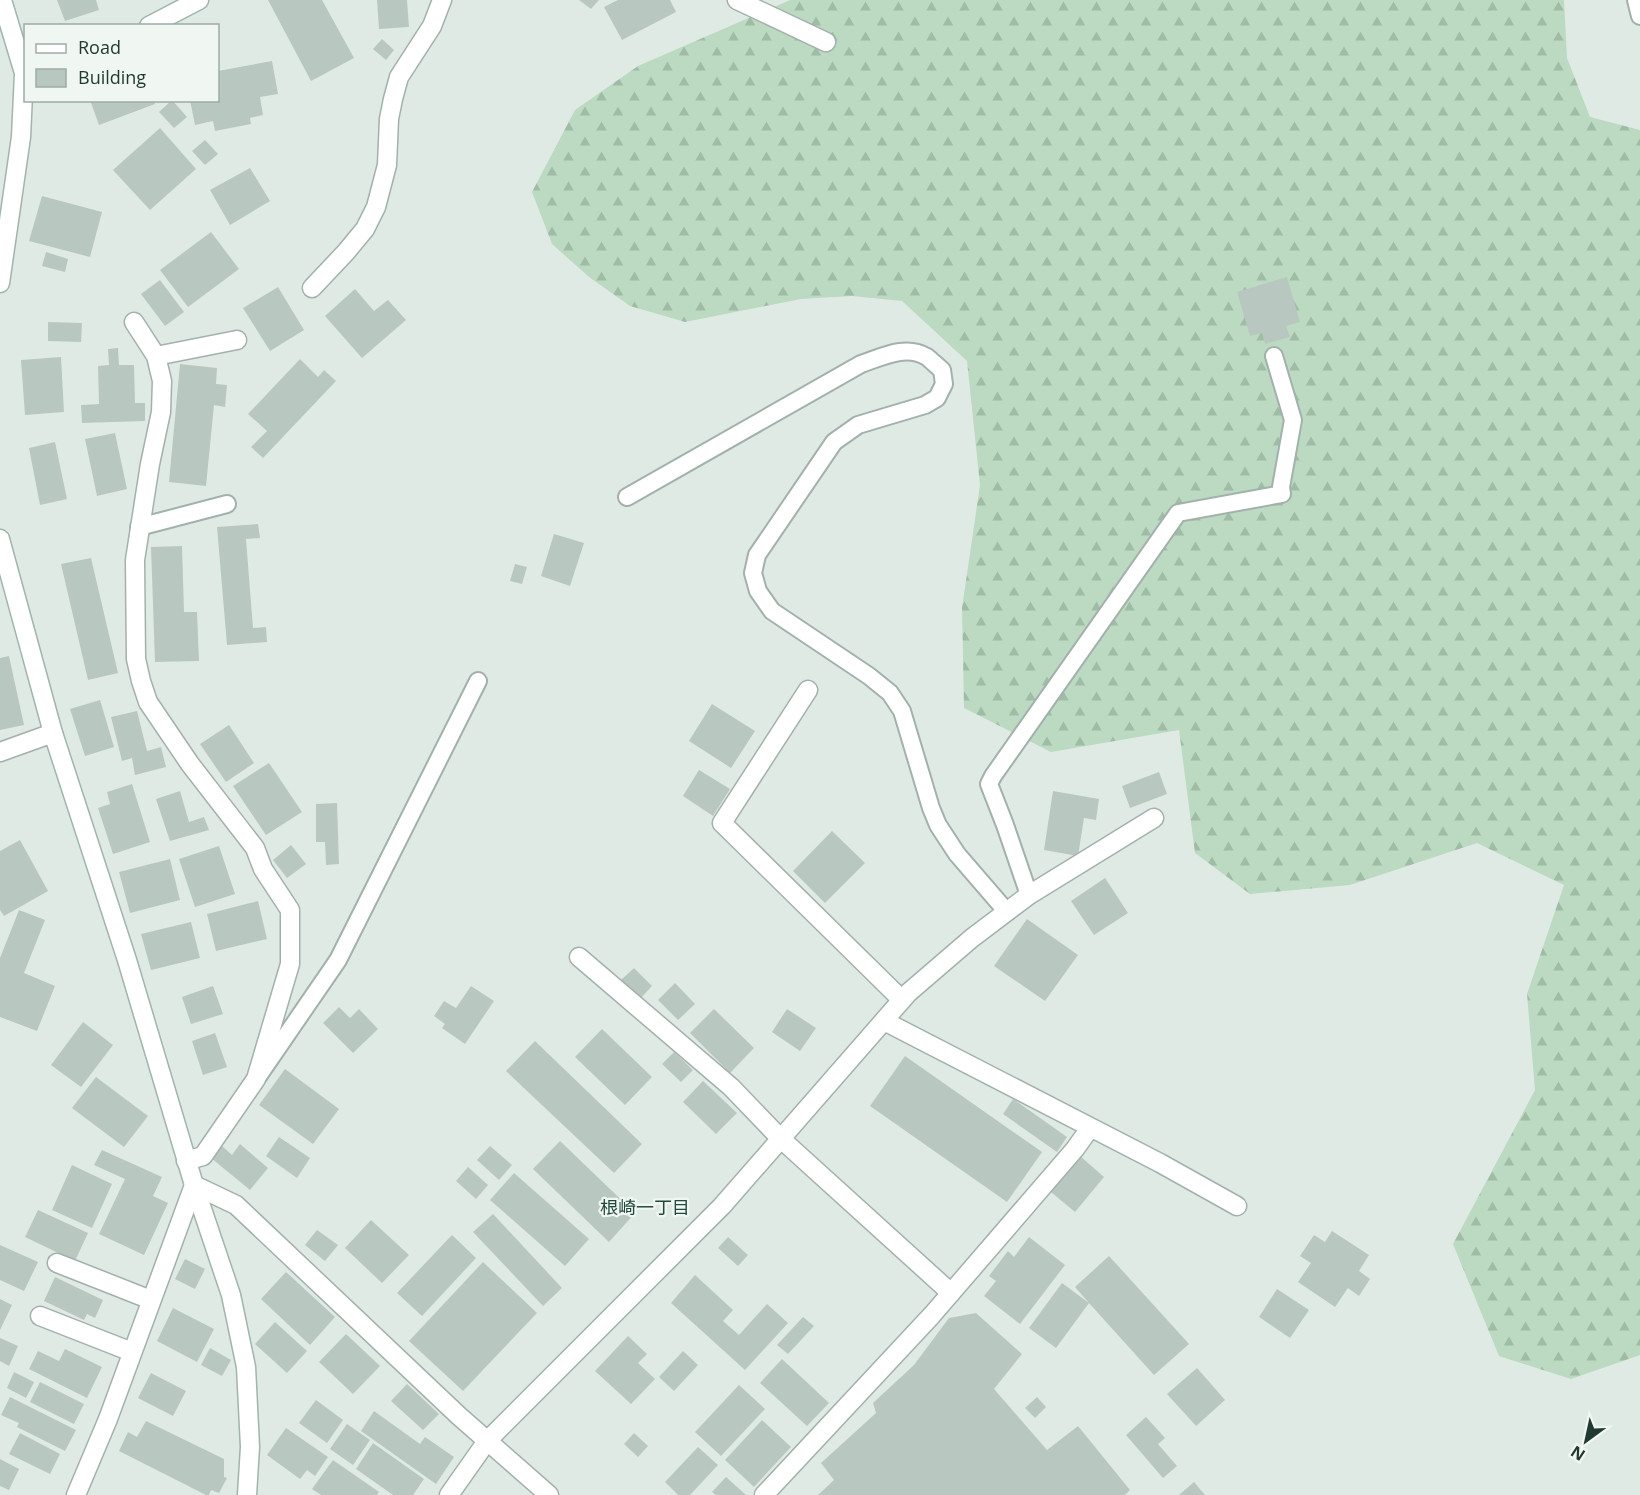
<svg xmlns="http://www.w3.org/2000/svg" width="1640" height="1495" font-family="'Open Sans','Noto Sans JP',sans-serif">
<style>
.forest{fill:url(#forest-firs)}
.building{fill:#b9c7c1}
.lines{fill:none;stroke-linecap:round;stroke-linejoin:round}
.lane-casing{stroke:#a3b1ac;stroke-width:20}
.street-casing{stroke:#a3b1ac;stroke-width:21}
.secondary-casing{stroke:#a0b5ac;stroke-width:21}
.lane{stroke:#fff;stroke-width:16}
.street{stroke:#fff;stroke-width:18}
.secondary{stroke:#fff;stroke-width:18}
.labels{text-anchor:middle;dominant-baseline:central;stroke-width:4.5;stroke-linejoin:round;paint-order:stroke}
.neighbourhood-label{font-size:18px;fill:#20493d;stroke:#f0f7f3}
</style>
<defs>
<pattern id="forest-firs" width="22" height="20" patternUnits="userSpaceOnUse" patternTransform="scale(1.5)"><rect width="22" height="20" fill="#bbdac1"/><path d="M5 1l3.5 6h-7zM16 11l3.5 6h-7z" fill="#a0bca6"/></pattern>
</defs>
<rect width="100%" height="100%" fill="#e0eae5"/>
<polygon class="forest" points="790,0 1564,0 1567,58 1590,117 1640,130 1640,1355 1571,1379 1499,1356 1453,1244 1535,1090 1527,994 1564,885 1477,843 1350,885 1250,894 1195,853 1179,730 1051,752 964,708 962,608 980,485 967,361 902,301 852,296 801,299 685,322 630,306 589,277 552,244 532,192 575,110 638,66"/>
<g class="building">
<polygon points="57,0 96,0 99,10 65,21"/>
<polygon points="268,0 322,0 354,58 311,81"/>
<polygon points="377,0 407,0 409,27 379,29"/>
<polygon points="579,0 599,0 591,9"/>
<polygon points="618,0 670,0 676,12 622,40 604,7"/>
<polygon points="382,39 394,50 386,60 373,49"/>
<polygon points="272,61 278,94 260,97 263,115 250,118 251,124 215,131 213,121 195,125 190,100 218,100 218,71"/>
<polygon points="90,100 154,100 155,104 99,125"/>
<polygon points="172,100 187,117 174,128 159,112"/>
<polygon points="160,128 196,169 150,210 113,170"/>
<polygon points="205,140 218,154 205,165 192,151"/>
<polygon points="250,168 270,201 230,225 210,190"/>
<polygon points="42,196 102,212 90,257 29,241"/>
<polygon points="211,232 239,269 188,307 160,270"/>
<polygon points="46,252 68,259 65,272 42,266"/>
<polygon points="1287,277 1300,322 1286,326 1290,337 1265,344 1262,333 1250,336 1237,292"/>
<polygon points="160,280 184,312 165,326 141,294"/>
<polygon points="278,287 304,330 270,351 243,308"/>
<polygon points="355,289 374,311 388,300 406,320 362,358 325,316"/>
<polygon points="48,322 82,323 81,342 48,341"/>
<polygon points="118,348 119,365 134,365 135,403 145,403 145,421 82,423 81,405 99,404 98,366 109,365 108,349"/>
<polygon points="61,357 64,412 25,415 21,360"/>
<polygon points="300,359 318,377 324,370 336,381 263,458 251,447 267,431 248,414"/>
<polygon points="180,364 217,368 216,384 227,385 225,407 214,405 206,486 169,482"/>
<polygon points="115,433 127,489 97,496 85,439"/>
<polygon points="55,442 67,499 40,505 29,448"/>
<polygon points="258,524 260,538 246,539 253,628 266,627 267,642 227,645 217,527"/>
<polygon points="554,534 584,543 570,586 541,576"/>
<polygon points="182,546 184,612 197,612 199,661 155,662 151,547"/>
<polygon points="91,558 118,673 88,680 61,564"/>
<polygon points="515,564 527,567 522,584 510,581"/>
<polygon points="9,656 24,725 0,730 0,658"/>
<polygon points="100,700 114,747 85,756 70,709"/>
<polygon points="712,704 755,731 731,768 689,741"/>
<polygon points="137,711 147,751 161,747 166,767 135,775 132,758 122,761 111,717"/>
<polygon points="229,725 254,763 226,782 200,744"/>
<polygon points="269,763 302,812 266,835 233,786"/>
<polygon points="699,770 730,789 713,816 683,796"/>
<polygon points="1159,772 1167,794 1130,808 1122,786"/>
<polygon points="132,784 150,842 113,854 98,808 110,804 107,792"/>
<polygon points="180,791 189,822 204,817 209,830 170,841 156,799"/>
<polygon points="1053,791 1099,799 1096,820 1084,818 1078,856 1044,850"/>
<polygon points="337,803 339,864 326,865 325,842 316,842 316,804"/>
<polygon points="832,831 865,863 825,903 793,871"/>
<polygon points="20,840 48,891 4,916 0,910 0,851"/>
<polygon points="291,845 306,864 287,878 273,860"/>
<polygon points="219,846 235,894 195,907 179,859"/>
<polygon points="170,859 180,900 130,913 119,872"/>
<polygon points="1105,878 1128,913 1094,935 1071,901"/>
<polygon points="258,901 267,939 216,951 207,914"/>
<polygon points="19,910 45,920 24,973 55,986 37,1031 0,1017 0,958"/>
<polygon points="1027,919 1078,955 1045,1001 994,966"/>
<polygon points="191,922 200,958 151,970 141,934"/>
<polygon points="634,968 652,986 640,999 621,980"/>
<polygon points="675,983 695,1004 678,1020 658,1000"/>
<polygon points="213,986 223,1014 191,1024 182,997"/>
<polygon points="471,986 494,1001 465,1044 442,1028 445,1024 434,1016 444,1001 456,1008"/>
<polygon points="339,1007 350,1018 359,1009 378,1029 353,1053 323,1023"/>
<polygon points="714,1009 754,1048 730,1073 690,1033"/>
<polygon points="787,1009 816,1028 800,1051 772,1032"/>
<polygon points="83,1022 113,1045 81,1087 51,1065"/>
<polygon points="602,1029 652,1077 625,1105 575,1057"/>
<polygon points="215,1033 227,1067 203,1075 192,1041"/>
<polygon points="535,1041 642,1144 614,1173 506,1071"/>
<polygon points="674,1052 693,1070 681,1082 662,1064"/>
<polygon points="905,1056 1042,1152 1007,1202 870,1106"/>
<polygon points="285,1069 339,1109 313,1144 259,1105"/>
<polygon points="96,1077 148,1116 124,1147 72,1108"/>
<polygon points="703,1081 737,1113 716,1134 683,1102"/>
<polygon points="1013,1099 1067,1137 1057,1152 1003,1114"/>
<polygon points="279,1137 310,1158 297,1178 266,1156"/>
<polygon points="560,1141 635,1213 609,1242 533,1169"/>
<polygon points="240,1144 268,1168 250,1190 211,1158 222,1146 232,1155"/>
<polygon points="490,1146 512,1165 499,1180 477,1160"/>
<polygon points="102,1150 162,1177 153,1196 168,1203 144,1255 99,1234 125,1179 94,1165"/>
<polygon points="1080,1156 1104,1177 1075,1212 1051,1192"/>
<polygon points="72,1165 112,1184 92,1228 52,1210"/>
<polygon points="468,1167 488,1185 476,1199 456,1181"/>
<polygon points="514,1173 589,1239 565,1266 490,1200"/>
<polygon points="38,1210 88,1233 75,1261 25,1237"/>
<polygon points="493,1214 562,1288 543,1306 473,1232"/>
<polygon points="371,1220 409,1255 382,1283 345,1248"/>
<polygon points="317,1230 338,1245 325,1261 305,1245"/>
<polygon points="1332,1231 1369,1255 1359,1271 1370,1279 1359,1296 1348,1288 1335,1307 1298,1282 1311,1263 1300,1256 1314,1235 1325,1242"/>
<polygon points="452,1235 476,1258 422,1316 397,1293"/>
<polygon points="728,1237 748,1255 738,1266 718,1248"/>
<polygon points="1029,1237 1065,1265 1020,1324 984,1296 996,1281 989,1276 1008,1251 1014,1257"/>
<polygon points="0,1245 38,1262 24,1291 0,1280"/>
<polygon points="1109,1256 1189,1344 1154,1375 1089,1303 1056,1348 1029,1328 1062,1283 1089,1303 1075,1287"/>
<polygon points="185,1259 205,1269 195,1289 175,1279"/>
<polygon points="483,1262 537,1313 463,1391 409,1341"/>
<polygon points="286,1272 335,1317 310,1345 261,1299"/>
<polygon points="695,1275 733,1310 723,1321 739,1335 767,1304 788,1323 745,1370 671,1303"/>
<polygon points="55,1277 103,1300 95,1318 87,1314 84,1320 44,1301"/>
<polygon points="1277,1289 1309,1310 1290,1338 1259,1317"/>
<polygon points="0,1299 12,1305 0,1330"/>
<polygon points="173,1308 214,1329 197,1362 157,1341"/>
<polygon points="976,1313 1022,1354 994,1389 1047,1450 1078,1426 1130,1490 1125,1495 818,1495 834,1480 821,1463 876,1413 873,1403 914,1365 949,1318"/>
<polygon points="803,1317 814,1326 788,1354 777,1345"/>
<polygon points="275,1322 307,1351 287,1373 255,1344"/>
<polygon points="346,1334 380,1366 353,1394 319,1362"/>
<polygon points="628,1336 647,1354 638,1363 655,1379 631,1404 595,1371"/>
<polygon points="0,1338 18,1346 9,1366 0,1361"/>
<polygon points="210,1348 231,1360 222,1376 201,1365"/>
<polygon points="65,1349 102,1367 87,1398 29,1369 38,1351 59,1361"/>
<polygon points="683,1351 698,1365 674,1391 659,1377"/>
<polygon points="782,1359 829,1403 807,1426 760,1383"/>
<polygon points="1197,1368 1225,1400 1196,1426 1167,1394"/>
<polygon points="14,1372 34,1382 26,1398 7,1388"/>
<polygon points="151,1373 186,1391 173,1416 138,1398"/>
<polygon points="40,1382 84,1404 74,1424 30,1402"/>
<polygon points="407,1384 439,1414 423,1430 391,1401"/>
<polygon points="739,1385 765,1409 721,1456 695,1432"/>
<polygon points="10,1397 76,1430 65,1451 17,1427 19,1423 1,1415"/>
<polygon points="1037,1397 1046,1407 1035,1418 1025,1408"/>
<polygon points="316,1400 343,1420 327,1443 299,1423"/>
<polygon points="374,1411 420,1444 425,1437 454,1457 436,1484 361,1431"/>
<polygon points="1146,1417 1165,1438 1158,1444 1177,1466 1163,1478 1126,1435"/>
<polygon points="762,1420 791,1447 754,1487 725,1460"/>
<polygon points="146,1421 224,1459 224,1477 227,1478 219,1493 211,1490 209,1495 206,1495 119,1451 128,1432 137,1437"/>
<polygon points="347,1424 370,1440 353,1465 330,1449"/>
<polygon points="286,1428 328,1457 315,1476 307,1470 300,1479 267,1455"/>
<polygon points="20,1433 60,1454 50,1474 9,1454"/>
<polygon points="634,1433 648,1446 638,1457 624,1444"/>
<polygon points="373,1443 424,1479 413,1495 393,1495 356,1469"/>
<polygon points="698,1447 718,1465 690,1495 678,1495 665,1482"/>
<polygon points="0,1459 19,1469 9,1490 0,1486"/>
<polygon points="333,1460 379,1492 377,1495 321,1495 312,1489"/>
<polygon points="726,1477 746,1495 716,1495 712,1492"/>
<polygon points="1194,1482 1205,1495 1179,1495"/>
</g>
<g class="lines">
<g class="lane-casing">
<g id="lane">
<polyline points="1636,0 1640,16"/>
<path d="M627 497 861 364C882 357 906 344 927 357 932 361 937 366 942 370L944 384 937 398 925 405 858 425 834 442 757 555 753 573 758 591 772 611 869 676 890 693 902 711 931 808 938 825 957 854 1007 912"/>
<polyline points="139,527 227,504"/>
<polyline points="1029,895 1005,825 989,784 993,776 1178,513 1282,494 1281,487 1293,420 1274,356"/>
<polyline points="259,1075 338,960 478,681"/>
</g>
</g>
<g class="street-casing">
<g id="street">
<polyline points="737,0 826,42"/>
<polyline points="312,288 346,252 365,229 376,207 387,165 389,119 393,99 399,77 432,26 442,0"/>
<polyline points="134,322 156,356 162,381 161,412 150,464 135,560 136,659 141,681 148,702 190,764 255,848 263,869 290,910 290,964 256,1079 203,1156 186,1161"/>
<polyline points="156,356 237,340"/>
<polyline points="808,690 722,823 902,1000"/>
<polyline points="0,752 53,733"/>
<polyline points="579,957 731,1087 780,1138 951,1293"/>
<polyline points="884,1021 1160,1163 1237,1206"/>
<polyline points="57,1263 151,1300"/>
<polyline points="40,1316 132,1352"/>
<polyline points="76,1495 108,1419 194,1185 236,1205 459,1416 549,1495"/>
<polyline points="449,1495 487,1441 722,1206 908,993 972,938 1029,895 1154,818"/>
<polyline points="764,1495 932,1315 1075,1149 1090,1128"/>
</g>
</g>
<g class="secondary-casing">
<g id="secondary">
<polyline points="149,26 199,0"/>
<polyline points="0,283 21,137 24,73 2,0"/>
<polyline points="0,539 53,733 127,960 194,1185 231,1295 246,1367 250,1447 247,1495"/>
</g>
</g>
<use href="#lane" class="lane"/>
<use href="#street" class="street"/>
<use href="#secondary" class="secondary"/>
</g>
<g class="labels">
<g class="neighbourhood-label">
<text x="645" y="1207">根崎一丁目</text>
</g>
</g>
<rect x="24" y="24" width="195" height="78" fill="#f0f7f3" stroke="#9eaba6" stroke-width="1.5"/>
<rect x="36" y="44" width="30" height="9" fill="#ffffff" stroke="#9eaba6" stroke-width="1.5"/>
<text x="78" y="54" font-size="18" fill="#223932">Road</text>
<rect x="36" y="69" width="30" height="18" fill="#b9c7c1" stroke="#9eaba6" stroke-width="1.5"/>
<text x="78" y="84" font-size="18" fill="#223932">Building</text>
<g transform="translate(1586 1441) rotate(213)" stroke="#f0f7f3" stroke-width="4.5" paint-order="stroke">
<path d="M0-4.5L10 22L0 15L-10 22Z" fill="#223932"/>
<text y="-9" font-size="16" font-weight="bold" text-anchor="middle" fill="#223932">N</text>
</g>
</svg>
